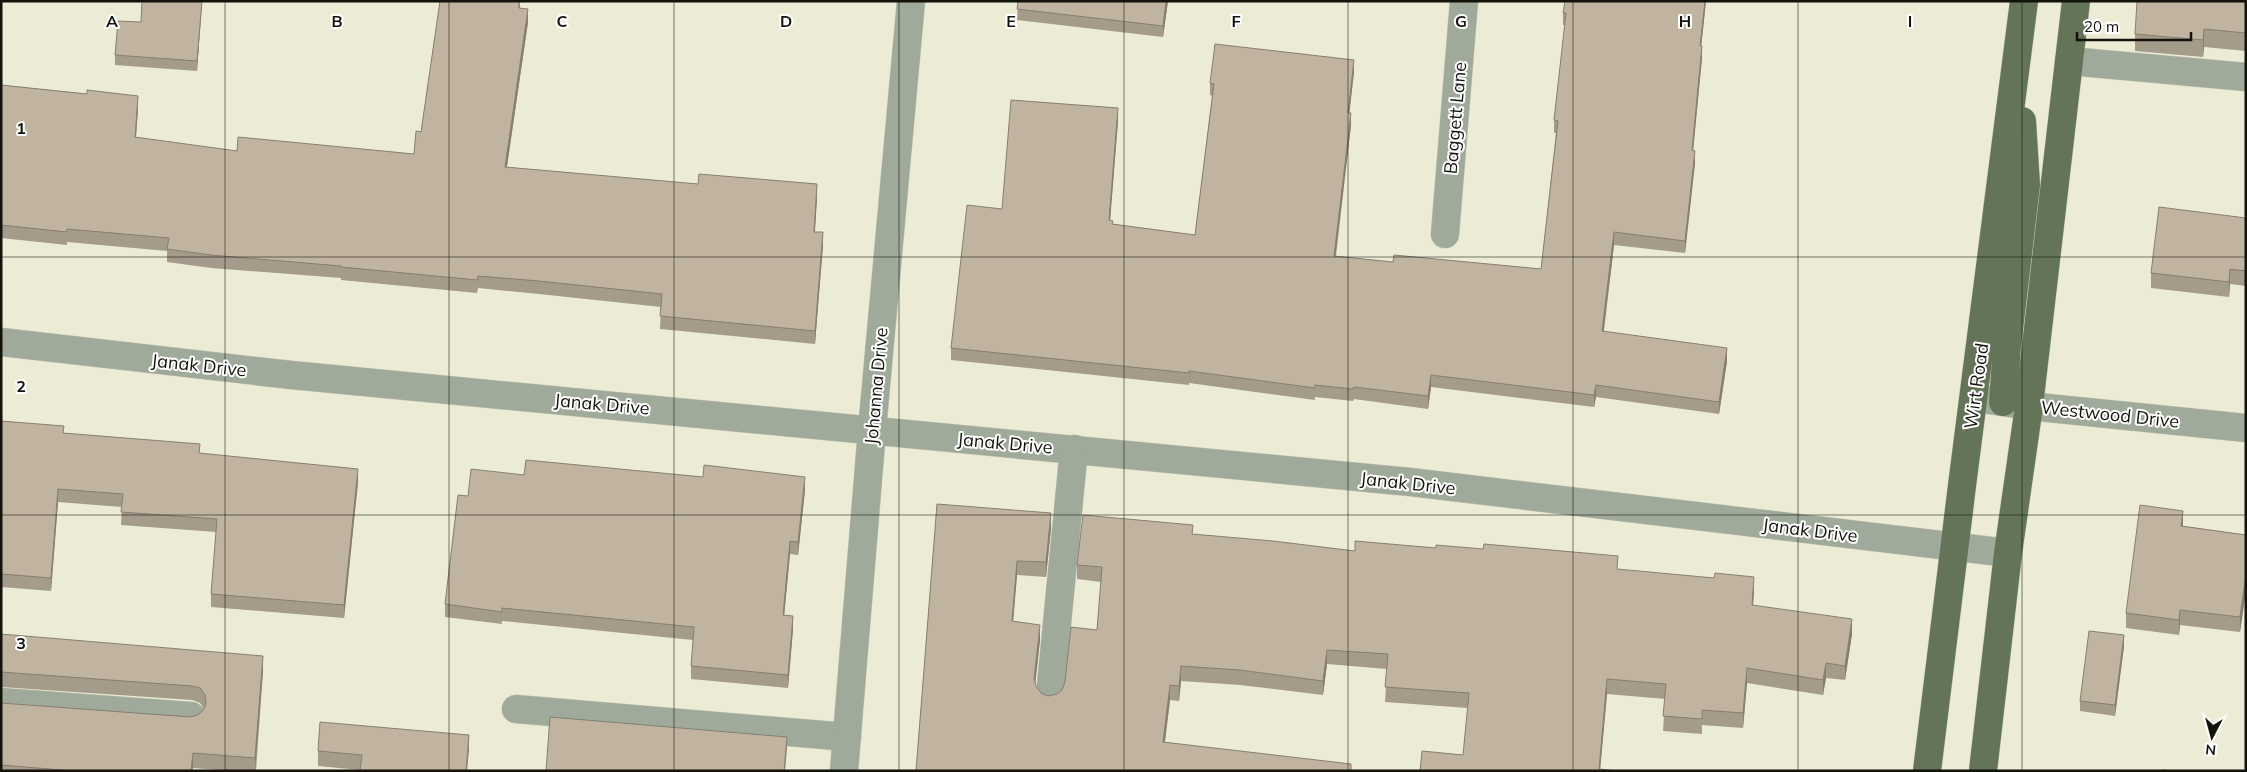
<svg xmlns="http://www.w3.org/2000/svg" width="2247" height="772" font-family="Mulish,sans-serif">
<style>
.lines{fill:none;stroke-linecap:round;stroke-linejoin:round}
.minor-casing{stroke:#c9c9b6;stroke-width:29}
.major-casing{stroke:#c9c9b6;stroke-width:29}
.minor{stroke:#a0aa9b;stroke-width:28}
.major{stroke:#637459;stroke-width:28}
.wall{fill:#a59b8a}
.shaded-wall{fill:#867e71}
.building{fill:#c0b4a1;stroke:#867e71}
.grid{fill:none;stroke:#13130b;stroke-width:1;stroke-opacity:0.55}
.labels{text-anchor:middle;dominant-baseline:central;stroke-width:4;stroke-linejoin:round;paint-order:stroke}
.street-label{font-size:18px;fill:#13130b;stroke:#fff}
.grid-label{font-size:16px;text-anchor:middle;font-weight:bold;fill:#13130b;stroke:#fff;stroke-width:4;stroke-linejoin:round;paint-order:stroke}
</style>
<rect width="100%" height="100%" fill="#ececd6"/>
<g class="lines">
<g class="minor-casing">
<g id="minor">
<polyline points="2069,61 2246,77"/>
<polyline points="1445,234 1464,1"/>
<polyline points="1,342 291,375 1410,482 2008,553"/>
<polyline points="1975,398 2029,406 2246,428"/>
<polyline points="1050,695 1074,449"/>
<polyline points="1,702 191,716"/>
<polyline points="516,709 847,737"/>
<polyline points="844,771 872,430 911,1"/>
</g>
</g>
<g class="major-casing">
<g id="major">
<polyline points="2003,402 2007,346 2026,185 2022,121"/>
<path d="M1927 771C1957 514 1992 258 2024 1"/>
<polyline points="1983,771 2008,553 2029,406 2076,1"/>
</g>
</g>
<use href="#minor" class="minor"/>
<use href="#major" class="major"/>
</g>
<g class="wall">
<polygon points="202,1 197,71 115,65 115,55 141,22"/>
<polygon points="440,1 520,1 520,8 528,22 507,167 817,197 815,232 823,245 815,344 660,329 661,307 539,294 478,288 477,293 341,280 341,278 211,268 167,262 167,251 67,242 67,245 1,238 1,85 87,94 138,108 136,138 237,151 414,154 421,132"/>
<polygon points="1018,1 1168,1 1163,37 1017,20"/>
<polygon points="1565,1 1706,1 1701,46 1702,58 1693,150 1695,163 1685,253 1614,245 1604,331 1727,361 1719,414 1596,397 1594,407 1431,387 1428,409 1354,399 1353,401 1315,397 1315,400 1189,383 1189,385 951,360 951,348 1002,209 1118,121 1110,221 1113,224 1195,235 1212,96 1210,95 1210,83 1354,72 1349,113 1351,125 1336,256 1393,262 1541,269 1556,133 1554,133 1554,120 1565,25 1563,25 1563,13"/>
<polygon points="2246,1 2246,51 2204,47 2203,57 2135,51 2135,34"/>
<polygon points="2246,218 2246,286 2230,284 2229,297 2151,288 2151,273"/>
<polygon points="1,421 64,433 200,453 358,482 344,618 211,607 211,594 216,532 121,525 122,507 58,502 51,591 1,587"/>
<polygon points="524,475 805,490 798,555 790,554 784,615 793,629 788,688 691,679 691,666 693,640 502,621 502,624 445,617 445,604 468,496"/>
<polygon points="937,504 1051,528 1046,577 1017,575 1013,621 1040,640 1035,685 1041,693 1048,696 1057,694 1062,690 1097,630 1101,582 1077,579 1077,565 1193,534 1355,551 1618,570 1754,591 1753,605 1852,634 1845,680 1826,678 1823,695 1747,683 1743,728 1702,725 1702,734 1663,731 1665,699 1607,694 1600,769 1463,755 1468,708 1385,702 1387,669 1327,664 1323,695 1240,685 1181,681 1179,701 1170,700 1165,742 1351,771 916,771"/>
<polygon points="2183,526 2246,535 2246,590 2240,632 2180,625 2179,635 2126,628 2126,613"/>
<polygon points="1,634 263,671 256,771 231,771 193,768 192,771 1,771 1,703 190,717 198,715 204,709 200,703 192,700 1,687"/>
<polygon points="2124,646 2115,716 2080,711 2080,701"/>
<polygon points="469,750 360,770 318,766 318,751"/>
</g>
<g class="shaded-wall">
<polygon points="202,1 197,71 197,61"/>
<polygon points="1166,1 1168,1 1163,37 1163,26"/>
<polygon points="1705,1 1706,1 1700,58 1700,46"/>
<polygon points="528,9 528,22 505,179 505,167"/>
<polygon points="2204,29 2204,47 2203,57 2203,40"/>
<polygon points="1702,46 1702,58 1692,162 1692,150"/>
<polygon points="1354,60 1354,72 1348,125 1348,113"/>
<polygon points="138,96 138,108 135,150 135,137"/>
<polygon points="1118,108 1118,121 1109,233 1109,220"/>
<polygon points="1351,113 1351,125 1334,268 1334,256"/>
<polygon points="1695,151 1695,163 1685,253 1685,241"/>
<polygon points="817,184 817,197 814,244 814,232"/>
<polygon points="823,232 823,245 815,344 815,331"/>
<polygon points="1614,232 1614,245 1602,343 1602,331"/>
<polygon points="2230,269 2230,284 2229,297 2229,282"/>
<polygon points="1727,348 1727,361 1719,414 1719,402"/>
<polygon points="1431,375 1431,387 1428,409 1428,396"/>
<polygon points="1596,385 1596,397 1594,407 1594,395"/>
<polygon points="358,469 358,482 344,618 344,605"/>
<polygon points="805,477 805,490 798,555 798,542"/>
<polygon points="58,489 58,502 51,591 51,578"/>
<polygon points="2183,511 2183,526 2181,526"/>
<polygon points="1051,513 1051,528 1046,577 1046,562"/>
<polygon points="790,541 790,554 783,628 783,615"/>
<polygon points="1017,561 1017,575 1012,635 1012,621"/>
<polygon points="2246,575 2246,590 2240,632 2240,617"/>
<polygon points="1754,577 1754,591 1752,620 1752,605"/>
<polygon points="2180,610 2180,625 2179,635 2179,620"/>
<polygon points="793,616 793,629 788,688 788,675"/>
<polygon points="1852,619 1852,634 1845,680 1845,666"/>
<polygon points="1040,625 1040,640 1034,694 1034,679"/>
<polygon points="2124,635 2124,646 2115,716 2115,705"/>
<polygon points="1327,650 1327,664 1323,695 1323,681"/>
<polygon points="263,656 263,671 255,771 255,758"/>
<polygon points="1826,663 1826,678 1823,695 1823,680"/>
<polygon points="1181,666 1181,681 1179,701 1179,686"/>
<polygon points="1747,668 1747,683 1743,728 1743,713"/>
<polygon points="1607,679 1607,694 1600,771 1599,771"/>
<polygon points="1170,685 1170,700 1163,757 1163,742"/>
<polygon points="469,735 469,750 467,771 466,771"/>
<polygon points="787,737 787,748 785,771 784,771"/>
<polygon points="193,753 193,768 192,771 191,771"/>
</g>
<g class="building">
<polygon points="142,1 202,1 197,61 115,55 118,21 141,22"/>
<polygon points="440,1 519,1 519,8 528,9 505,167 698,184 699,174 817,184 814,232 823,232 815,331 660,316 662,294 539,281 478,276 477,280 341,267 341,266 211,255 167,249 169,238 67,229 67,232 1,225 1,85 87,94 87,90 138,96 135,137 237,151 238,137 414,154 416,131 421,132"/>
<polygon points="1018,1 1166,1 1163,26 1017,9"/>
<polygon points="1565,1 1705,1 1700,46 1702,46 1692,150 1695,151 1685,241 1614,232 1602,331 1727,348 1719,402 1596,385 1594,395 1431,375 1428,396 1354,387 1353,389 1315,385 1315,388 1189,371 1189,373 951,348 967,205 1002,209 1011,100 1118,108 1109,220 1113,221 1112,224 1195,235 1214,84 1210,83 1215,44 1354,60 1348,113 1351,113 1334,256 1393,262 1394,255 1541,269 1558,121 1554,120 1566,13 1563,13"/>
<polygon points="2137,1 2246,1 2246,33 2204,29 2203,40 2135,34"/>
<polygon points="2159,207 2246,218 2246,271 2230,269 2229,282 2151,273"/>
<polygon points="1,421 64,426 63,433 200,444 199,453 358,469 344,605 211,594 217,519 121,512 123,494 58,489 51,578 1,574"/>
<polygon points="526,460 703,477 704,465 805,477 798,542 790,541 783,615 793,616 788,675 691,666 694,627 502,608 502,612 445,604 458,495 468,496 471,469 524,475"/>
<polygon points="937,504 1051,513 1046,562 1017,561 1012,621 1040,625 1034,679 1036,686 1041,693 1048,696 1057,694 1062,690 1065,682 1071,627 1097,630 1102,567 1077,565 1083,515 1193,525 1192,534 1273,541 1355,551 1355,541 1436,548 1436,545 1483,549 1484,544 1618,556 1617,569 1714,578 1715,573 1754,577 1752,605 1852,619 1845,666 1826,663 1823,680 1747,668 1743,713 1702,710 1702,719 1663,716 1666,684 1607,679 1599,769 1618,771 1420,771 1422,751 1463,755 1469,693 1385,687 1388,654 1327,650 1323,681 1240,670 1181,666 1179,686 1170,685 1163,742 1351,764 1351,771 916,771"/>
<polygon points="2140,505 2183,511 2181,526 2246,535 2246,575 2240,617 2180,610 2179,620 2126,613"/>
<polygon points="2089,631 2124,635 2115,705 2080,701"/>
<polygon points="1,634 263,656 255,758 193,753 191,771 74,771 1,765 1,703 190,717 198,715 204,709 206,703 205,695 200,688 192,686 1,672"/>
<polygon points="550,717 787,737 784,771 546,771"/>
<polygon points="320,722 469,735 466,771 360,771 362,755 318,751"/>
<polygon points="2163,770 2176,771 2158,771"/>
</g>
<path class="grid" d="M225 1V771M449 1V771M674 1V771M899 1V771M1124 1V771M1348 1V771M1573 1V771M1798 1V771M2022 1V771M1 257H2246M1 515H2246"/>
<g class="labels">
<g class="street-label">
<text transform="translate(1455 118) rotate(-85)">Baggett Lane</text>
<text transform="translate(199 365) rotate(6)">Janak Drive</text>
<text transform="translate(876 386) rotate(-85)">Johanna Drive</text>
<text transform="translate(1976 386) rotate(-82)">Wirt Road</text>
<text transform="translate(602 404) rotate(5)">Janak Drive</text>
<text transform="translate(2110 414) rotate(6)">Westwood Drive</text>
<text transform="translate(1005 443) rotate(5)">Janak Drive</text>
<text transform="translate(1408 483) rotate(6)">Janak Drive</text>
<text transform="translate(1810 530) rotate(7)">Janak Drive</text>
</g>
</g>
<g class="grid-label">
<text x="112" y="27">A</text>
<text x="337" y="27">B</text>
<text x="562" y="27">C</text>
<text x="786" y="27">D</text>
<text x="1011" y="27">E</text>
<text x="1236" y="27">F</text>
<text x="1461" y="27">G</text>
<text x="1685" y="27">H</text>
<text x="1910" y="27">I</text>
<text x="21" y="134">1</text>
<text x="21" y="392">2</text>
<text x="21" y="649">3</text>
</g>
<rect width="2247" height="772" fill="none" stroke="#13130b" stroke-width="5"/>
<g transform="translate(2212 737) rotate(186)" stroke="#ffffff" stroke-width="4" paint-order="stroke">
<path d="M0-4L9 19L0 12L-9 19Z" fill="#13130b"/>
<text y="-8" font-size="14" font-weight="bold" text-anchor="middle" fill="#13130b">N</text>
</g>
<path d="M2077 32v8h114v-8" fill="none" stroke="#13130b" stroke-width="2.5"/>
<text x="2084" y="32" font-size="15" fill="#13130b" stroke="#ffffff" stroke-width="4" paint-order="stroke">20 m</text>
</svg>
